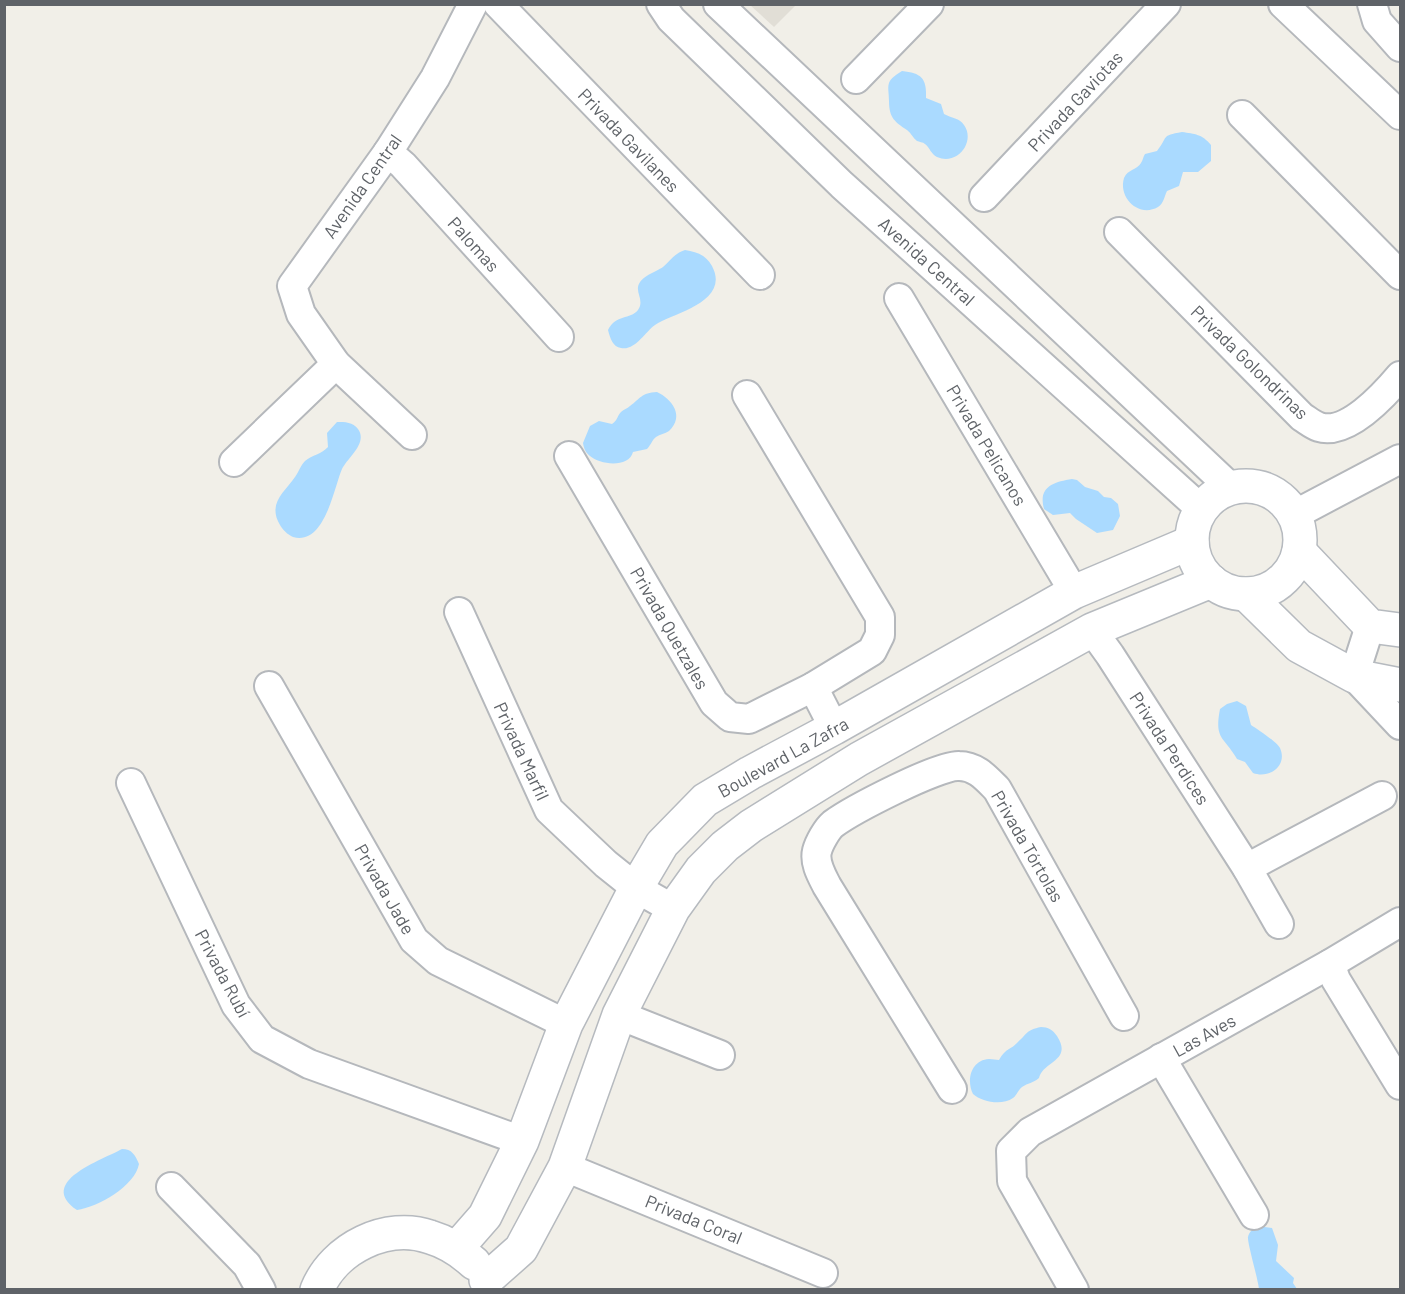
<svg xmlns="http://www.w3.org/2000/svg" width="1405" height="1294" font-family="Barlow,sans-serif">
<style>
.education{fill:#e1ded6}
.water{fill:#aadaff}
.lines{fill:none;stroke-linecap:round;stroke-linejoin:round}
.street-casing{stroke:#b5b8bc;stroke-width:32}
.secondary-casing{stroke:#b6babf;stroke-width:36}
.street{stroke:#fff;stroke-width:28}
.secondary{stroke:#fff;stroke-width:33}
.labels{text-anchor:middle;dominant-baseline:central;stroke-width:5;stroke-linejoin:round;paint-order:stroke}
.street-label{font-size:18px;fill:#5f6368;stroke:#fff}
</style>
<rect width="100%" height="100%" fill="#f1efe8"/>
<polygon class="education" points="750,5 796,5 774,27"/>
<g class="water">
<path d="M902 71C921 73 927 78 926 98L941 104 944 114C951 118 960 118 964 125 976 142 957 166 937 157 931 154 930 148 925 144 923 142 919 142 917 141 913 138 911 133 907 130 895 122 889 118 889 101 889 85 884 82 902 71Z"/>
<path d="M1182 132C1195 134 1202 134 1211 145V161L1198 172H1183L1179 186 1167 191C1164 197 1164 203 1158 207 1139 218 1118 198 1124 178 1128 169 1137 170 1141 163 1143 160 1143 157 1145 154L1157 151C1169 136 1160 136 1182 132Z"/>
<path d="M685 250C697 252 706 255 712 266 731 302 673 313 655 325 645 332 635 351 621 348 613 347 610 338 608 330 616 314 630 320 638 310 644 301 637 295 638 287 640 276 656 272 663 267 671 260 675 253 685 250Z"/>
<path d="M657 392C672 399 685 416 669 431 665 434 660 434 656 437 652 440 651 445 647 449L633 452C629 468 600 465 590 456 586 453 584 449 583 443L590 426 599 421 612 424C618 420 617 416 621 412 624 409 627 409 630 406 641 398 641 393 657 392Z"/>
<path d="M337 422C345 422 353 422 358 429 368 443 348 457 342 469 334 487 325 546 293 537 288 535 282 529 280 525 267 503 285 492 295 477 299 472 300 466 305 461 312 455 322 454 328 447L327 433Z"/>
<path d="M1072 479 1077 480 1085 487 1098 491 1104 497 1111 498 1118 504 1120 516 1113 530 1097 533 1076 519 1070 513 1053 515 1044 509C1038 487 1053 482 1072 479Z"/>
<path d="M1237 701 1246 706 1251 725C1257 729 1277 742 1280 748 1288 766 1269 779 1253 773L1245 762 1237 759C1224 736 1214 740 1220 709L1227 704Z"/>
<path d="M1041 1027C1048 1027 1053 1030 1057 1036 1073 1061 1043 1061 1039 1078 1033 1083 1028 1083 1022 1087 1018 1090 1017 1095 1013 1098 1002 1106 982 1102 973 1094 966 1080 971 1060 989 1059 993 1059 996 1060 999 1060 1007 1047 1009 1051 1017 1043 1027 1034 1026 1030 1041 1027Z"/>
<path d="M122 1149C132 1149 135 1155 139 1164 135 1186 98 1207 77 1210 36 1182 102 1160 122 1149Z"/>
<path d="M1257 1226 1272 1228 1278 1245 1276 1261 1294 1278 1293 1283 1297 1289H1259C1258 1279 1247 1242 1248 1237 1249 1232 1253 1229 1257 1226Z"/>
</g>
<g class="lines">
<g class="street-casing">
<g id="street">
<polyline points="498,4 760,275"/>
<polyline points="661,4 671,19 842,185 1201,509"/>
<polyline points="718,4 1231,488"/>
<polyline points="1283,4 1400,115"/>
<polyline points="1372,4 1377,21 1400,47"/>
<polyline points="856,79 929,4"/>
<polyline points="1242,115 1400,275"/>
<polyline points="388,152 403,165 559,337"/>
<polyline points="984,197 1166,4"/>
<path d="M1119 232 1302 417C1307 420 1313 425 1319 427 1347 436 1384 395 1400 376"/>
<polyline points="899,298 1074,592"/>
<polyline points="412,435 336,364 301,314 292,286 388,152 435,78 473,4"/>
<polyline points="569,456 714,703 730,717 749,719 813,687 872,651 880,635 880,617 747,395"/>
<polyline points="234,462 336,364"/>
<polyline points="1294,515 1400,459"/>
<polyline points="459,612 549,810 606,864 636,888 673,909"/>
<polyline points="1370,626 1354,676 1400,725"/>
<polyline points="1092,630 1110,655 1247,868 1279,924"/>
<polyline points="269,686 414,940 438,961 566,1024"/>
<polyline points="813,687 834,728"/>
<polyline points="131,783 236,1005 262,1039 309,1064 522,1141"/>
<polyline points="1247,868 1382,796"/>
<polyline points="1330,964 1336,980 1400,1085"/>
<polyline points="619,1015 720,1055"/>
<polyline points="1161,1058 1254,1215"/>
<path d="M952 1089 827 886C822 876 814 863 817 851 819 843 827 829 833 824 852 810 938 765 959 766 976 766 986 778 997 789L1124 1016"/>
<polyline points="565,1167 823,1273"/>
<polyline points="171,1187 247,1265 261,1290"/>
<polyline points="1074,1290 1012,1181 1011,1151 1030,1132 1330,964 1400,922"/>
</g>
</g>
<g class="secondary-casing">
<g id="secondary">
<circle cx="1246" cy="540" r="54"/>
<polyline points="1299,551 1370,626 1400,630"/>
<polyline points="1246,594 1299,646 1354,676 1400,685"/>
<polyline points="457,1248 485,1216 522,1141 566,1024 636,888 662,844 705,800 750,773 834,728 1074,592 1192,542"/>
<polyline points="486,1280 521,1249 565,1167 619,1015 673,909 701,870 725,846 751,826 859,759 1092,630 1211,581"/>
<path d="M317 1290C334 1248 387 1222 430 1237 447 1242 461 1251 474 1263"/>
</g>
</g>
<use href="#street" class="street"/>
<use href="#secondary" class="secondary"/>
</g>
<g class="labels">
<g class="street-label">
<text transform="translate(1075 101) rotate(-47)">Privada Gaviotas</text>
<text transform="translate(629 140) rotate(46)">Privada Gavilanes</text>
<text transform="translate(362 186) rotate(-55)">Avenida Central</text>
<text transform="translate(474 244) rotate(48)">Palomas</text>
<text transform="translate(927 261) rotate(42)">Avenida Central</text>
<text transform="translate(1250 362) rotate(44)">Privada Golondrinas</text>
<text transform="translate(987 445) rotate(59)">Privada Pelicanos</text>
<text transform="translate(670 628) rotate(60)">Privada Quetzales</text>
<text transform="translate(1170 748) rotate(57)">Privada Perdices</text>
<text transform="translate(522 751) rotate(65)">Privada Marfil</text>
<text transform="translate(783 757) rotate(-29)">Boulevard La Zafra</text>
<text transform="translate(1028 846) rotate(60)">Privada Tórtolas</text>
<text transform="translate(385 889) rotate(60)">Privada Jade</text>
<text transform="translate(223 973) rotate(62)">Privada Rubí</text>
<text transform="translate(1204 1035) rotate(-29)">Las Aves</text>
<text transform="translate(694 1219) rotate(22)">Privada Coral</text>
</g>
</g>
<rect width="1405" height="1294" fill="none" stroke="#5f6368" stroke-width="12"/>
</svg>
